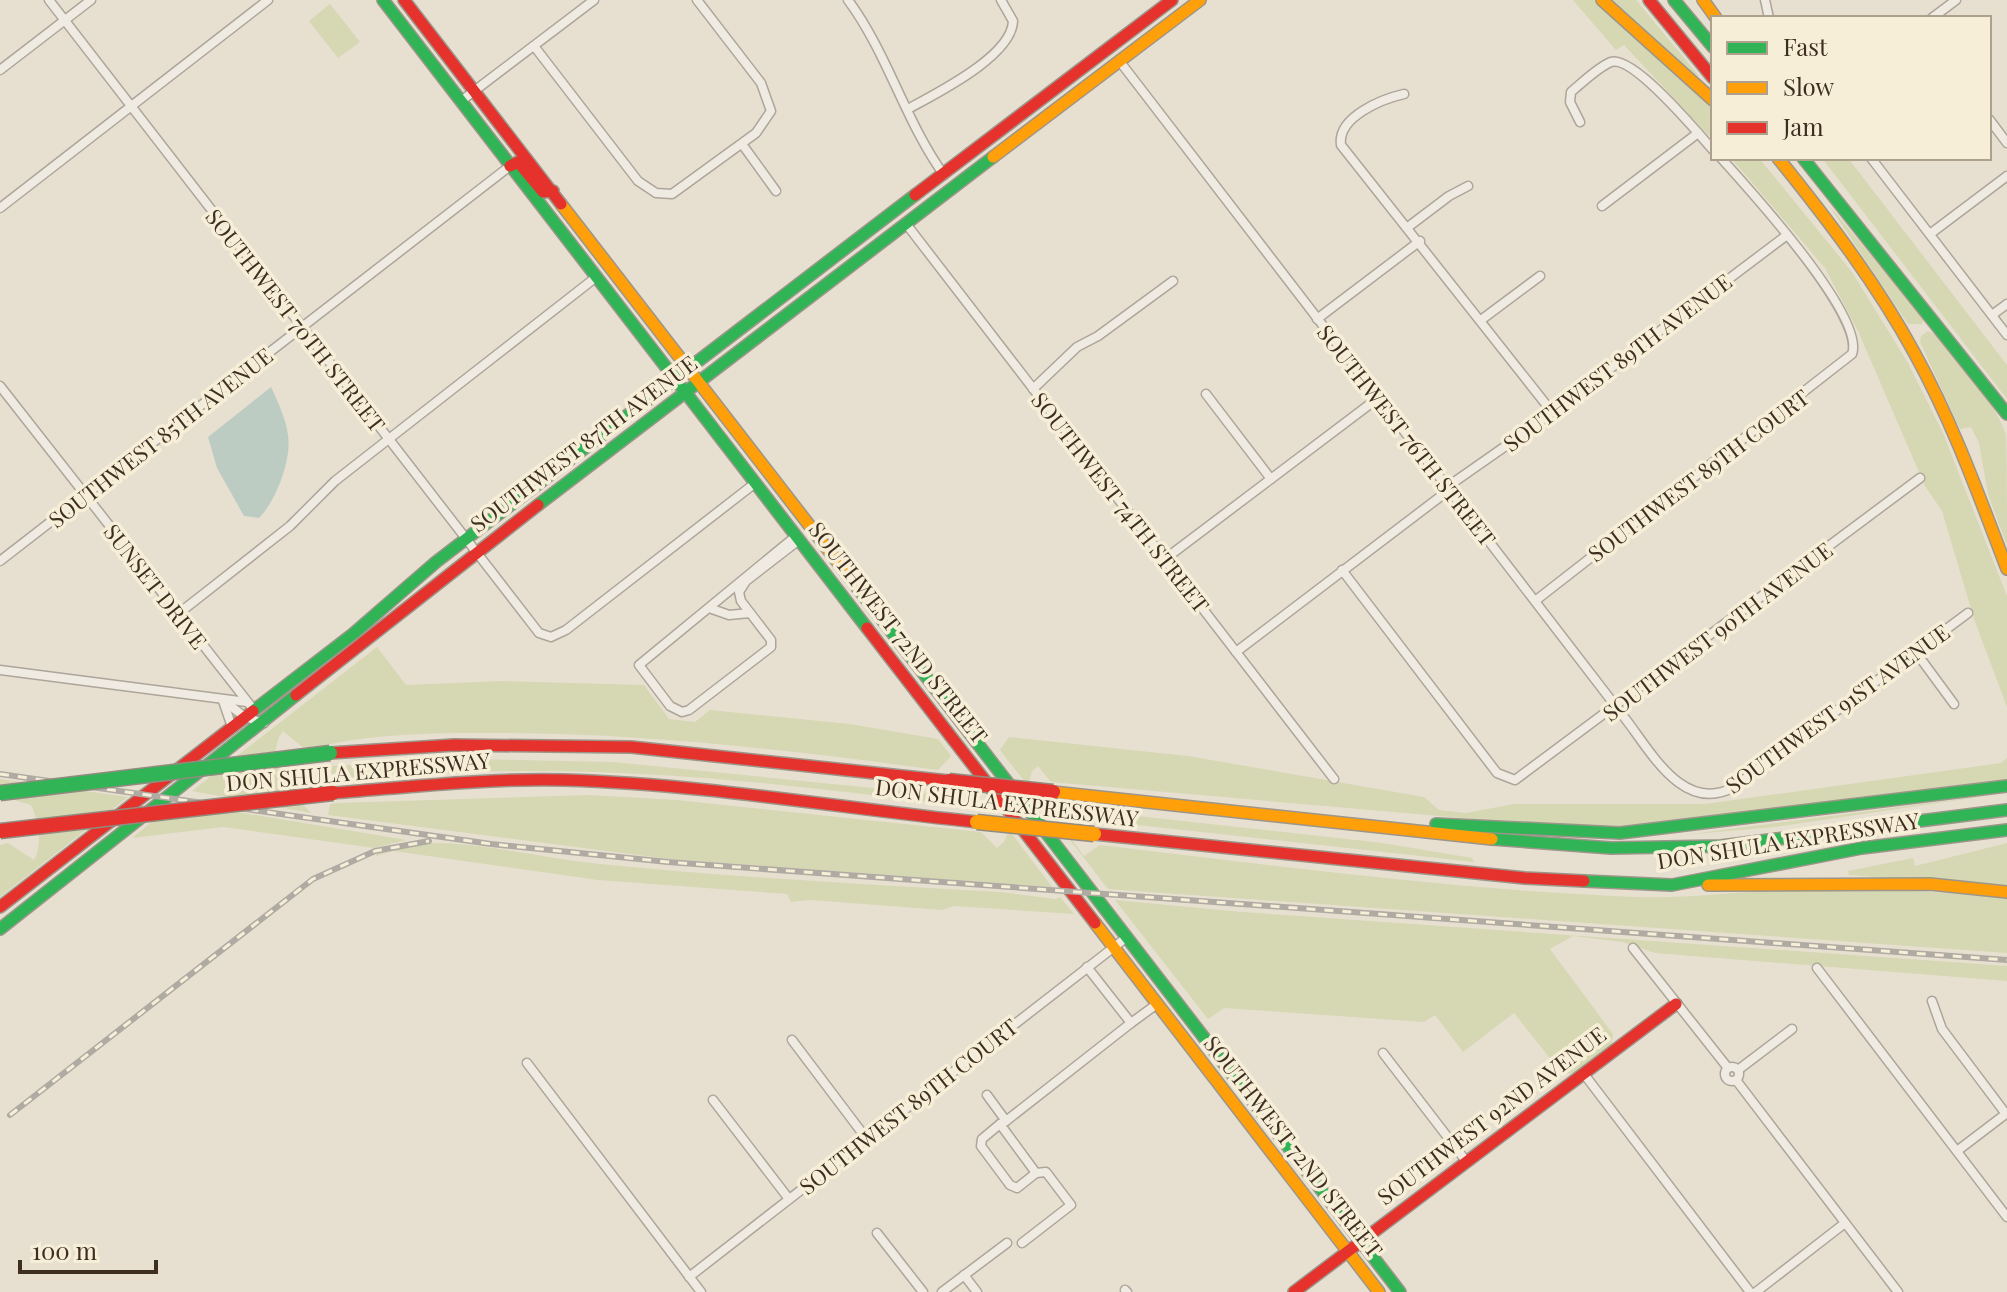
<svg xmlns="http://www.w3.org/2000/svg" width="2007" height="1292" font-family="'Playfair Display',serif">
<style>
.green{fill:#d6d7b3}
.water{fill:#bcccc2}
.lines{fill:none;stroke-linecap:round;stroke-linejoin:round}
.street-casing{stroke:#ada599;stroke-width:11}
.fast-casing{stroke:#9c958a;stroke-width:14}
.slow-casing{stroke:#9c958a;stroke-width:14}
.jam-casing{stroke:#9c958a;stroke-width:14}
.street{stroke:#efebe3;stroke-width:8}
.fast{stroke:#30b455;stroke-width:11}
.slow{stroke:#ff9f0a;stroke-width:11}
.jam{stroke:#e5322d;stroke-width:11}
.rail-casing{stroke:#afaaa2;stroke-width:6}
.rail{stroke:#f7eed8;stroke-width:3;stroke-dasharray:9;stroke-linecap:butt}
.fast-bridge-casing{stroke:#928b80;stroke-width:17;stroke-linecap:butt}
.slow-bridge-casing{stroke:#928b80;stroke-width:17;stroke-linecap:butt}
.jam-bridge-casing{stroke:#928b80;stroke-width:17;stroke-linecap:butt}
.fast-bridge{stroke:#30b455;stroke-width:14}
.slow-bridge{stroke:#ff9f0a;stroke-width:14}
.jam-bridge{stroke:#e5322d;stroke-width:14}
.labels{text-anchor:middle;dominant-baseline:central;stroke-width:7;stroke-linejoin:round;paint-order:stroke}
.street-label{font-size:22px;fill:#3d2e20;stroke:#f7eed8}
</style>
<rect width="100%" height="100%" fill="#e7e0d1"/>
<g class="green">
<polygon points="1573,0 1595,0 1713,107 1713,140 1624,45 1616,50"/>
<polygon points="1608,0 1636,0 1699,76 1698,77"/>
<polygon points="330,4 360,42 338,58 309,21"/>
<polygon points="1731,158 1759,158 1852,272 1908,363 1943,433 2007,596 2007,707 1974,619 1942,511 1925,486 1858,331 1825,268"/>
<polygon points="1822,158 1848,158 2007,365 2007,399"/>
<polygon points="1828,204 1924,318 1922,324 1908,324"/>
<path d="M1928 331 1935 334C1958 363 1995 400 2006 435 2007 458 2007 519 2007 546L1988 494 1979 443 1971 427 1960 429 1920 342 1921 336Z"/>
<path d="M377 647 406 685 502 681 644 685 669 719 695 722 710 710 850 724 938 739 951 756 938 770C791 750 642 733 494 733 432 733 367 733 306 750L283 731C262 759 293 793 311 813L192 791Z"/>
<path d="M1009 737 1188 756 1424 797 1439 810 1466 813 1514 804H1705L2001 763 2007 758V781L1636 828 1508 822 1051 782 1038 766 1032 771 1029 783 1084 856 1100 845C1278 866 1457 890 1637 897 1687 899 1739 891 1789 890 1862 888 1934 890 2007 899V953L1108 889 1000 750Z"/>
<path d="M475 759 613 762 953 796 961 806C752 780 543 754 333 785L331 766Z"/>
<path d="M0 779 128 797 0 897V845L8 843 34 860C43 845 38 820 31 805L0 796Z"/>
<polygon points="2007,793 1775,827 1683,835"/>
<polygon points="589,795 677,800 981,832 997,848 1004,842 1009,830 1052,887 669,859 328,815 330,804 337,803"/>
<polygon points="171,806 237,812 407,840 374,848 223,827 132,838"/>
<polygon points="1073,809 1383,843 1472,858 1474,862 1082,819"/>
<polygon points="2007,843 2007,886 1849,875 1848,871 1913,858 1915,866"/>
<path d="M407 844C470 838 537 858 600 864 733 877 868 885 1001 892L1055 899 1060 897 1074 914 954 906 943 910 810 900 791 902 787 894 598 880 393 851 376 856 377 853Z"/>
<polygon points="1115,900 1242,912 2007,966 2007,981 1655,953 1623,942 1573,936 1550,949 1613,1034 1611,1047 1580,1070 1568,1074 1556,1066 1514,1013 1463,1052 1435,1015 1424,1022 1224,1008 1208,1019"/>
</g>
<path class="water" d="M271 387C278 402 286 419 288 435 292 459 276 501 259 518L244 516 217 468 208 437Z"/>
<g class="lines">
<g class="street-casing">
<g id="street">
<polyline points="49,0 539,633 551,637 566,630 754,484"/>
<path d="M848 0C888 54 905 121 944 175"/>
<polyline points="1765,0 1769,18"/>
<polyline points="1932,18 1956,0"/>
<polyline points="534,46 638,181 656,193 672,194 756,133 771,111 761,83 697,0"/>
<path d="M1121 63 1624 717C1650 750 1683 815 1734 787L1968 613"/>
<polyline points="0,70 91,0"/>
<path d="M1404 94C1382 99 1337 117 1341 145L1552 412"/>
<polyline points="461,101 594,0"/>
<path d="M908 109C937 93 1012 56 1013 21L1001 0"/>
<polyline points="1989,119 2007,143"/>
<path d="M1580 122 1570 102 1571 92C1582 83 1598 67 1611 62 1633 55 1698 133 1713 150"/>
<polyline points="742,144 776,191"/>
<polyline points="1871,158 2007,335"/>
<polyline points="1602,206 1698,133"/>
<polyline points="0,208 268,0"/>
<polyline points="907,225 1334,779"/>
<polyline points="1408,227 1449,196 1468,186"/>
<polyline points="1930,234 2007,176"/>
<polyline points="1992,315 2007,304"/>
<polyline points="1317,319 1420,241"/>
<polyline points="1481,320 1540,276"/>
<polyline points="0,386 254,710"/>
<polyline points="1033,389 1077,347 1098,336 1173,281"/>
<polyline points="1206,394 1271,479"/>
<polyline points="1447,487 1530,429 1787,235"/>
<polyline points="796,536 639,665 670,706 682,712 689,710 771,647 771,640 741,601 739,592 746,581 799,540"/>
<polyline points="1165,559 1378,398"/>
<polyline points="0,561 510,166"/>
<polyline points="1342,570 1497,773 1515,780 1920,478"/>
<path d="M1535 601 1852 354C1866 317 1748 188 1721 158"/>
<polyline points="712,609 729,615 750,613"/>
<polyline points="178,614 290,526 335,481 595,278"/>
<polyline points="1915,651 1954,704"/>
<polyline points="1236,652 1449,490"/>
<polyline points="0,670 247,702"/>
<polyline points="223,701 232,727"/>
<polyline points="224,701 245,717 264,723"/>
<polyline points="1633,948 1728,1068"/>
<polyline points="1087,967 1131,1023 1157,1004"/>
<polyline points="1817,968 2007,1217"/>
<polyline points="1932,1001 1942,1029 2006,1114"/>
<polyline points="792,1040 866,1138"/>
<polyline points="1383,1053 1466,1161"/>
<polyline points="527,1063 701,1292"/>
<circle cx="1732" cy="1074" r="7"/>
<polyline points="1738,1070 1792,1029"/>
<polyline points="1584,1074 1750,1292"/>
<polyline points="1736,1080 1898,1292"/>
<polyline points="987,1095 1006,1121 1131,1023"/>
<polyline points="713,1100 789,1199"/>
<polyline points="1006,1121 1000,1124 1036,1173 1046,1172 1071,1205 1022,1243"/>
<polyline points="1000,1124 982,1139 981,1146 1010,1185 1017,1188 1036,1173"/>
<polyline points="1957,1151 2007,1113"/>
<polyline points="877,1233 923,1292"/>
<polyline points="964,1275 977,1292"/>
<polyline points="689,1277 1127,937"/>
<polyline points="1125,1290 1127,1292"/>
<polyline points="942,1292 1007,1243"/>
<polyline points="1756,1292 1845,1223"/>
</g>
</g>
<g class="fast-casing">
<g id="fast">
<polyline points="383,0 867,628"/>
<polyline points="1674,0 1713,47"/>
<polyline points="1803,158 2007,414"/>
<polyline points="538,505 993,157"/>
<polyline points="857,587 1400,1292"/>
<polyline points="253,711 353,634 436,562 915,195"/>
<polyline points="1436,824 1620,833 2007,786"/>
<polyline points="1492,839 1611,848 1721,846 2007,810"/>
<polyline points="1584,881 1672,885 1862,848 2007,830"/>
<polyline points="0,929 296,695"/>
</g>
</g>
<g class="slow-casing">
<g id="slow">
<polyline points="1602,0 1713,100"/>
<polyline points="1703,0 1716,18"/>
<polyline points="993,157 1200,0"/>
<path d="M1778 158C1828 220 1877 284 1915 354 1953 423 1979 496 2007 569"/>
<polyline points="561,204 857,587"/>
<polyline points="1053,792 1492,839"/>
<polyline points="1708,885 1930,884 2007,892"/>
<polyline points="1095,923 1379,1292"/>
</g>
</g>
<g class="jam-casing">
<g id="jam">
<polyline points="404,0 561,204"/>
<polyline points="1649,0 1713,78"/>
<polyline points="510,166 518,162 543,192 553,191"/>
<polyline points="915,195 1172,0"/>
<polyline points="867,628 1095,923"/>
<polyline points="296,695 538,505"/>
<polyline points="330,753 454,745 631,747 949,781"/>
<path d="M333 793C410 787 487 778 564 780 703 784 840 808 977 822"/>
<polyline points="1094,834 1525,878 1584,881"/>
<polyline points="0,907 253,711"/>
<polyline points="1294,1292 1676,1004"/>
</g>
</g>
<use href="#street" class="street"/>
<use href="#fast" class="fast"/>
<use href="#slow" class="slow"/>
<use href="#jam" class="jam"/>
<g class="rail-casing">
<g id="rail">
<polyline points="0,774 491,844 668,862 2007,960"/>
<polyline points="10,1115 313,879 375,851 429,841"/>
</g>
</g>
<use href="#rail" class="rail"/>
<g class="fast-bridge-casing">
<polyline id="fast-bridge" points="0,793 330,753"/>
</g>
<g class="slow-bridge-casing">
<polyline id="slow-bridge" points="977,822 1094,834"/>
</g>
<g class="jam-bridge-casing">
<g id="jam-bridge">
<polyline points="949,781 1053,792"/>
<polyline points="0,831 333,793"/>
</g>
</g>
<use href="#fast-bridge" class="fast-bridge"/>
<use href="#slow-bridge" class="slow-bridge"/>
<use href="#jam-bridge" class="jam-bridge"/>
</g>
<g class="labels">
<g class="street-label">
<text transform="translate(296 320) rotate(52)">SOUTHWEST 70TH STREET</text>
<text transform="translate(1617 362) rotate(-37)">SOUTHWEST 89TH AVENUE</text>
<text transform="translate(1407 435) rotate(52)">SOUTHWEST 76TH STREET</text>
<text transform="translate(160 437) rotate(-38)">SOUTHWEST 85TH AVENUE</text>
<text transform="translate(583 443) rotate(-37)">SOUTHWEST 87TH AVENUE</text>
<text transform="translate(1698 475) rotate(-37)">SOUTHWEST 89TH COURT</text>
<text transform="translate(1121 502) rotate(52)">SOUTHWEST 74TH STREET</text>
<text transform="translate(156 586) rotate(52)">SUNSET DRIVE</text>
<text transform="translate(1717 631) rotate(-37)">SOUTHWEST 90TH AVENUE</text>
<text transform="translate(899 632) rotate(52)">SOUTHWEST 72ND STREET</text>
<text transform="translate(1837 708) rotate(-36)">SOUTHWEST 91ST AVENUE</text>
<text transform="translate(358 771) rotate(-5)">DON SHULA EXPRESSWAY</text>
<text transform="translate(1007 802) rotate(7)">DON SHULA EXPRESSWAY</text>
<text transform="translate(1788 840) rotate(-9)">DON SHULA EXPRESSWAY</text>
<text transform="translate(908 1106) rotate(-38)">SOUTHWEST 89TH COURT</text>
<text transform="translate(1491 1115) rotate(-37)">SOUTHWEST 92ND AVENUE</text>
<text transform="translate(1294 1146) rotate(52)">SOUTHWEST 72ND STREET</text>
</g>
</g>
<rect x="1711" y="16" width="280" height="144" fill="#f7eed8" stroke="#ada18e" stroke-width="2"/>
<rect x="1727" y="42" width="40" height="12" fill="#30b455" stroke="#ada18e" stroke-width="2"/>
<text x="1783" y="56" font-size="24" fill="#3d2e20">Fast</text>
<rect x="1727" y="82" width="40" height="12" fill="#ff9f0a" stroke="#ada18e" stroke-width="2"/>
<text x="1783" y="96" font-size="24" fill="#3d2e20">Slow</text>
<rect x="1727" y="122" width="40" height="12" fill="#e5322d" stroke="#ada18e" stroke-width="2"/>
<text x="1783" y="136" font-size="24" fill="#3d2e20">Jam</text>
<path d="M20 1260v12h136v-12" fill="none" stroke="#3d2e20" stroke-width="4"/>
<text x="32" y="1260" font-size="24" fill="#3d2e20" stroke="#f7eed8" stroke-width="6" paint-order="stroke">100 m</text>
</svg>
